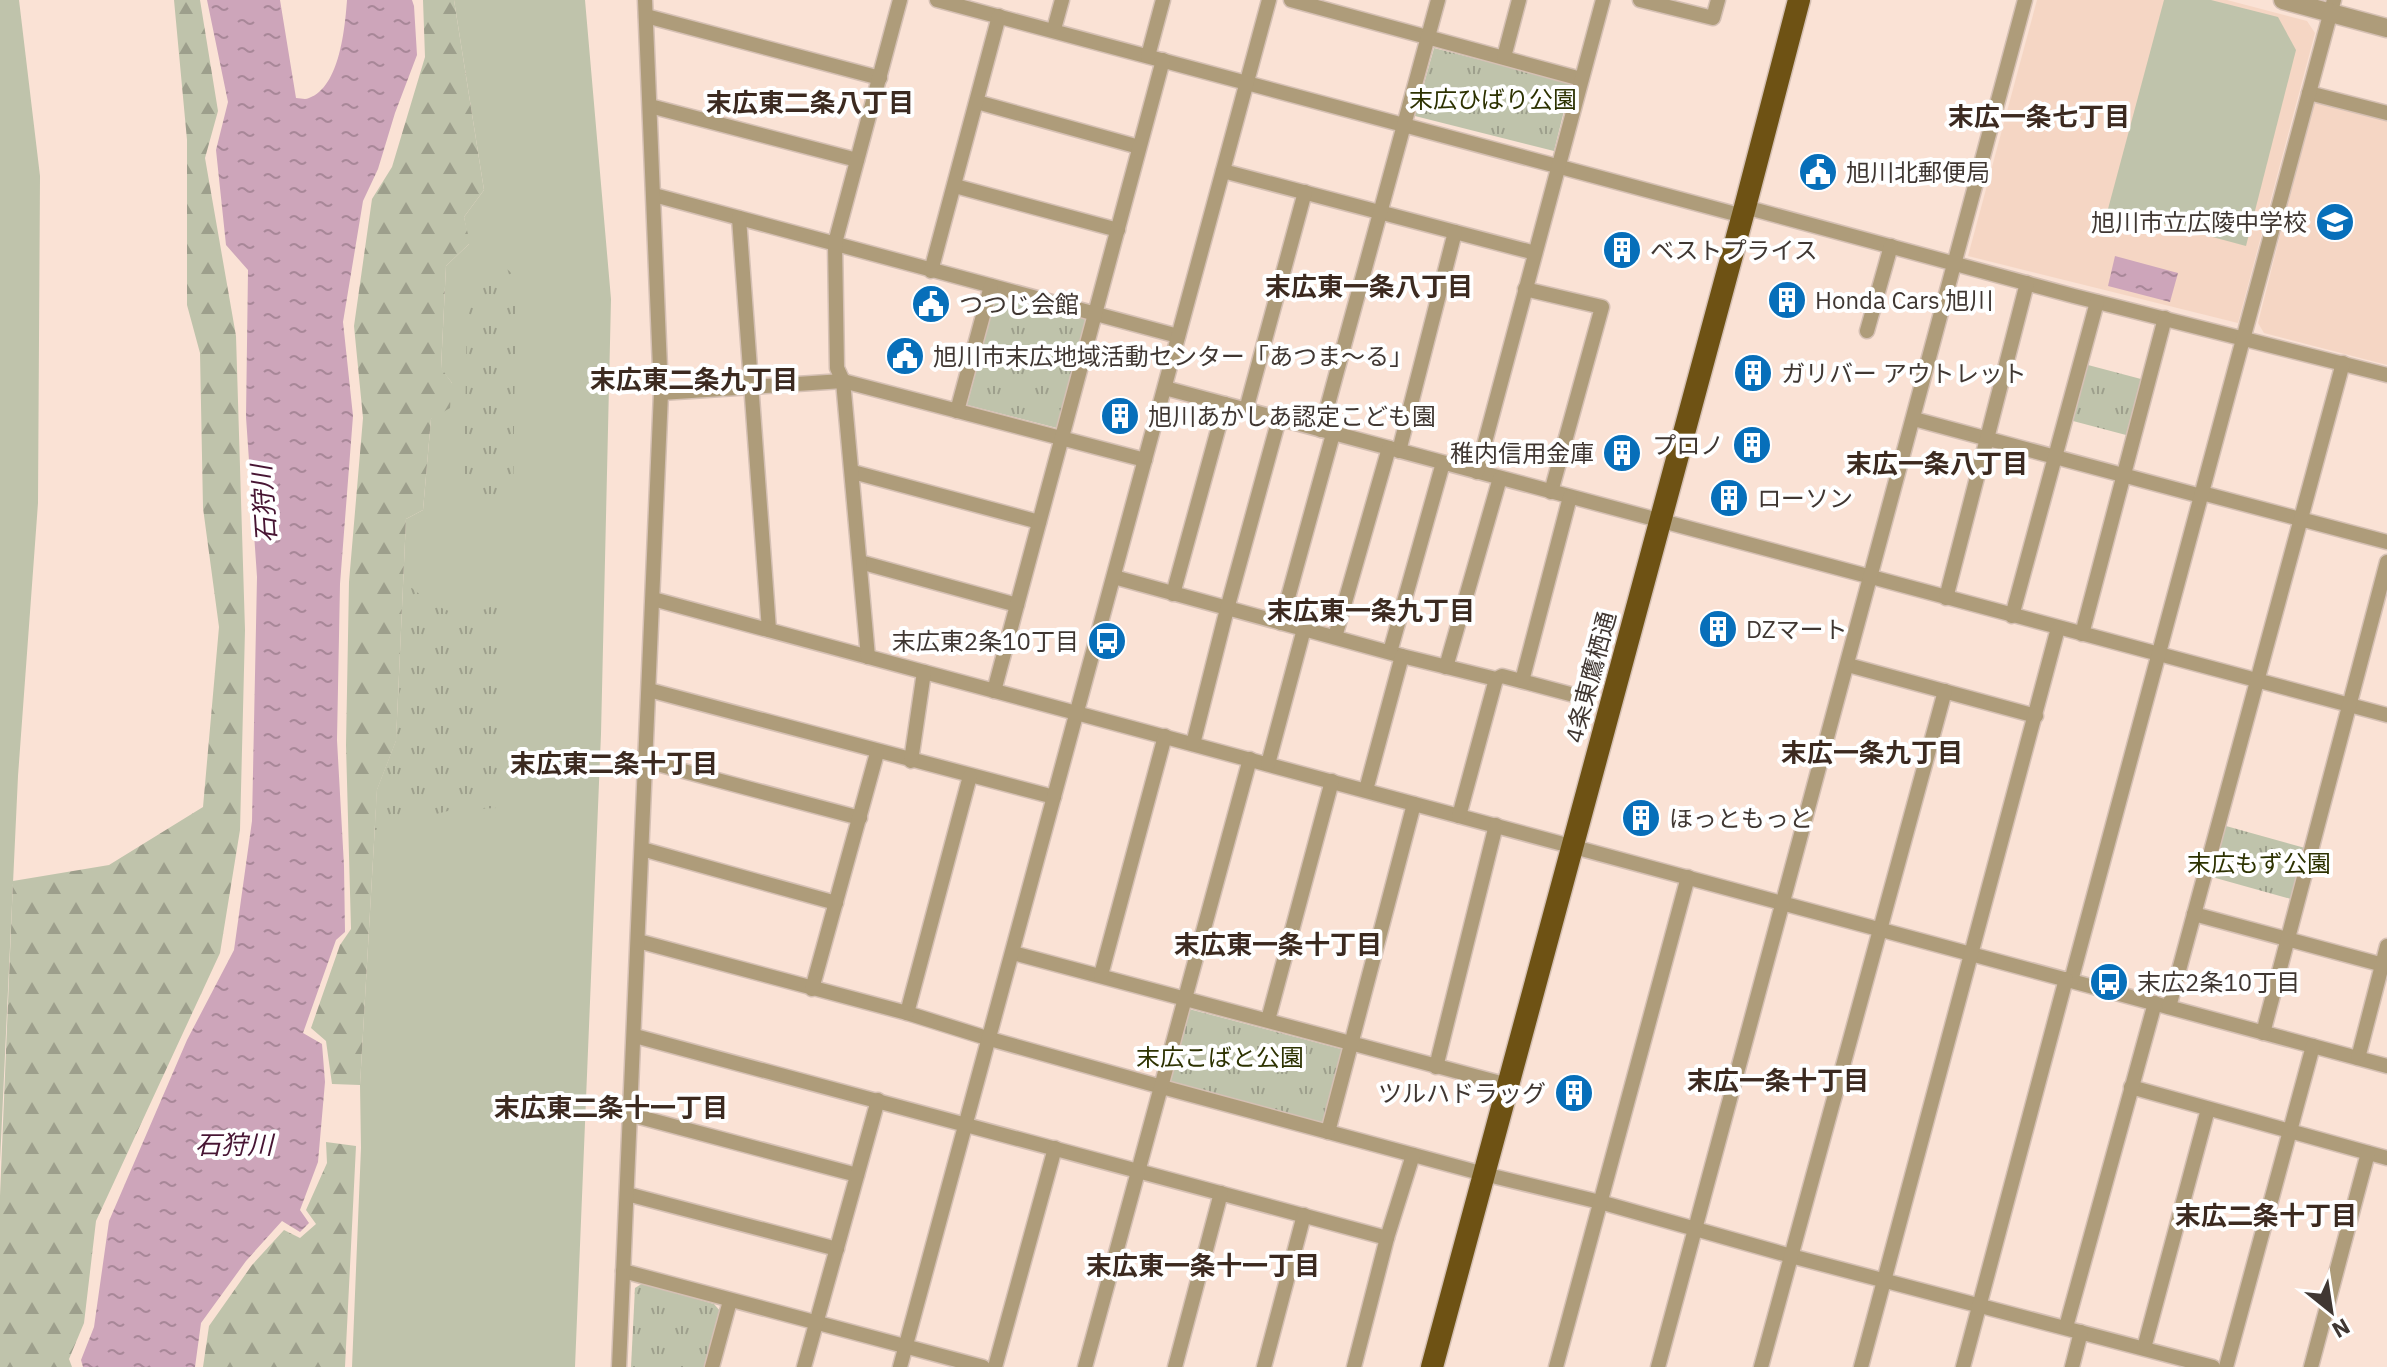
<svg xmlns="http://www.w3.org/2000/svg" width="2387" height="1367" font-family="'IBM Plex Sans','Noto Sans JP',sans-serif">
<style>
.built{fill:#f5d6c4}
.grass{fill:#bfc3ab}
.forest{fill:url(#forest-firs)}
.park{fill:url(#park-tufts)}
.water{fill:url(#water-ripples)}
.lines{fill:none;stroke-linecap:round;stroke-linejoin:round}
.minor-casing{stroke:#d5c0b4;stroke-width:17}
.tertiary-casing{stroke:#d5c0b4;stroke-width:21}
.trunk-casing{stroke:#d5c0b4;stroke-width:25}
.minor{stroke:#ae9c7a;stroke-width:14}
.tertiary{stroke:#ae9c7a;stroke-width:18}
.trunk{stroke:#6e5214;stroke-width:22}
.labels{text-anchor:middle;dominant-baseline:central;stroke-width:8;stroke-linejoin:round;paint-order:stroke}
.park-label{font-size:24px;fill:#2d3201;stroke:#fff}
.poi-label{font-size:24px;fill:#403732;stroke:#fff;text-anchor:start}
.street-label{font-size:24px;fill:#403732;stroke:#fff}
.neighbourhood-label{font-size:26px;font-weight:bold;fill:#3c2a20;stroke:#fff}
.water-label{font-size:26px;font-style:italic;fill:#471533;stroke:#fff}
</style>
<defs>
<pattern id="forest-firs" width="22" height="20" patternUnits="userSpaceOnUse" patternTransform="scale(2)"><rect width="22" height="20" fill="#bfc3ab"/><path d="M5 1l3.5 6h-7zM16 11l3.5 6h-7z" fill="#9d9f8c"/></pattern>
<pattern id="park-tufts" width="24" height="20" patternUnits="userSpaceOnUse" patternTransform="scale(2)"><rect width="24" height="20" fill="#bfc3ab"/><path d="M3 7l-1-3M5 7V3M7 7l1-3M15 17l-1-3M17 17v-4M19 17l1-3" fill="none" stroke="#9d9f8c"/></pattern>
<pattern id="water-ripples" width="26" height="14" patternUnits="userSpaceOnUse" patternTransform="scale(2)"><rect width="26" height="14" fill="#cda5ba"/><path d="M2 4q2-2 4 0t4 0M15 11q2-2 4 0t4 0" fill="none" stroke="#a88798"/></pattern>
</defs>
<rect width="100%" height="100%" fill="#fae2d5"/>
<g class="built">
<polygon points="2037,0 2227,0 2307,21 2315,33 2238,323 1968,256"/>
<polygon points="2314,100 2387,120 2387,365 2264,333 2258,323"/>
</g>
<g class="grass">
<polygon points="0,0 19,0 40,176 38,503 18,776 0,1162"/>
<polygon points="454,0 585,0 611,299 601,734 575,1367 352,1367 361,1148 360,1085 377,790 396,741 406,519 423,510 431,419 452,383 441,369 446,266 469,244 464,217 484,190"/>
<polygon points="2164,0 2211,0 2278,17 2296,50 2246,246 2108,209"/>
</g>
<g class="forest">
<polygon points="174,0 200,0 218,111 205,158 236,336 245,630 240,830 220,953 96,1221 84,1323 69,1359 72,1367 0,1367 0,1196 13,881 109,865 203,807 219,627 203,508 200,353 187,305 187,140"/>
<polygon points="423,0 454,0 484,190 464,217 470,243 446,266 441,368 452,383 450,408 431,419 423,510 406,519 396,741 377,790 360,1085 332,1084 326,1041 311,1028 340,945 351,929 346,745 349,582 363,418 354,326 372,199 392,167 425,57"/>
<polygon points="326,1142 356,1146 345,1367 203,1367 209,1326 252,1265 284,1230 300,1238 316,1224 306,1210 327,1163"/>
</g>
<g class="park">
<polygon points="1434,48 1571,83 1554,151 1415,116"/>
<polygon points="501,265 516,276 513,505 480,505 467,496 464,485 467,313 472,297"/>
<polygon points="996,296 1086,319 1057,428 967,405"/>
<polygon points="2088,365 2141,379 2126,435 2073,421"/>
<path d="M406 583C441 613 463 625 506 599L497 808 452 810 428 816 410 827 375 830 377 790 396 741Z"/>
<polygon points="2226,826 2305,848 2291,899 2212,877"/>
<polygon points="1189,1009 1345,1050 1324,1125 1169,1084"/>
<polygon points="643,1283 714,1304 720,1311 704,1367 631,1367 635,1288"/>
</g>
<g class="water">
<path d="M207 0H280L296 98C301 98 305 100 309 98 340 87 345 27 347 0H412L414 6 417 55 395 113 378 169 363 201 343 322 353 416 340 584 337 740 344 866 345 932 336 940 303 1033 322 1044 325 1082 318 1162 300 1210 309 1223 300 1232 282 1221 246 1261 201 1323 195 1367H83L81 1360 94 1327 109 1221 187 1040 234 950 252 821 257 577 246 417 248 270 226 245 216 150 228 102Z"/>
<polygon points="2115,256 2178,273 2170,302 2108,286"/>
</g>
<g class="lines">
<g class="minor-casing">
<g id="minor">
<polyline points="937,0 1743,216"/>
<polyline points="1291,0 1581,79"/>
<polyline points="1640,0 1713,18 1718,0"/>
<polyline points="646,16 880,78"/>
<polyline points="1054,29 1062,0"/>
<polyline points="1148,56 1163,0"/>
<polyline points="1504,57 1519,0"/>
<polyline points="2309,93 2387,113"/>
<polyline points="977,102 1139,147"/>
<polyline points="650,106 857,160"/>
<polyline points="1223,171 1535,253"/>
<polyline points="955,186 1118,230"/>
<polyline points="654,195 1178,336"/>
<polyline points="1745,207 2074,296 2387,375"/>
<polyline points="739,218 769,630"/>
<polyline points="931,271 999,16"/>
<polyline points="1525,289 1602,307 1551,492"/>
<polyline points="1867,331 1891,246"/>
<polyline points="1165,388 2387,715"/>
<polyline points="661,393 843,381 1145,460"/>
<polyline points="1246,410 1305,192"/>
<polyline points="957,411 991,286"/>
<polyline points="1914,419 2201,496"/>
<polyline points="1321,430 1438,0"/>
<polyline points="1399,451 1455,232"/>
<polyline points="853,472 1039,522"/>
<polyline points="1477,472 1603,0"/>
<polyline points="2202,493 2387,542"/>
<polyline points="860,562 1017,605"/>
<polyline points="1114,577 1402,656 1496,679 1502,676 1585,698"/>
<polyline points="1173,594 1225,404"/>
<polyline points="1946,598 2027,283"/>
<polyline points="653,599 2387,1066"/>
<polyline points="2012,616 2097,302"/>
<polyline points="1281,623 1333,434"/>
<polyline points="2082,634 2165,318"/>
<polyline points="1335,637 1389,448"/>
<polyline points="1390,652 1443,463"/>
<polyline points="868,657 843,381 837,368 835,243 900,0"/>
<polyline points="1848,665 2036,716"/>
<polyline points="1446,667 1500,478"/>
<polyline points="1522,681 1570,497"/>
<polyline points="649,690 1054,797"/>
<polyline points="994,691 1163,60"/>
<polyline points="1193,744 1227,609 1279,419"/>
<polyline points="646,761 860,818"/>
<polyline points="911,761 924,672"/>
<polyline points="1268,764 1304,629"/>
<polyline points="1366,790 1402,656"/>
<polyline points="1459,816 1496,679"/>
<polyline points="642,849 836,903"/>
<polyline points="2194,914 2387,966"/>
<polyline points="638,941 907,1013 990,1039 1162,1087 1484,1174 1600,1202 1791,1256 2213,1367"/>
<polyline points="1013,953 1508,1085"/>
<polyline points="1101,975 1165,736"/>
<polyline points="2071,981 2334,0"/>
<polyline points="812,989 877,753"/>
<polyline points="2169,1007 2343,363"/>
<polyline points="907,1013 970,776"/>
<polyline points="1268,1020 1332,781"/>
<polyline points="2263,1033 2387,562"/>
<polyline points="635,1036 1387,1238"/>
<polyline points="2358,1058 2387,946"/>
<polyline points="1436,1067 1496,825"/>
<polyline points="2131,1087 2387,1158"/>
<polyline points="632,1115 857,1175"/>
<polyline points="1328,1132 1414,804"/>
<polyline points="627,1194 837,1249"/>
<polyline points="623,1271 983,1367"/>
<polyline points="2066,1327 2155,1003"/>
<polyline points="2144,1348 2208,1109"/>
<polyline points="619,1367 661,393 645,0"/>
<polyline points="712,1367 730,1301"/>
<polyline points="804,1367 878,1100"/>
<polyline points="900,1367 1269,0"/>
<polyline points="995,1367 1055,1148"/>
<polyline points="1085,1367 1250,759"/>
<polyline points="1175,1367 1221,1193"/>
<polyline points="1264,1367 1304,1215"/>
<polyline points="1354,1367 1387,1238 1413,1155"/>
<polyline points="1556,1367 1688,877"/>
<polyline points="1658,1367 2025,0"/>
<polyline points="1761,1367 1945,691"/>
<polyline points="1861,1367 2058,628"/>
<polyline points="1963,1367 2066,979"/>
<polyline points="2072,1367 2081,1332"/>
<polyline points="2226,1367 2313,1046"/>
<polyline points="2311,1367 2368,1153"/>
</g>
</g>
<g class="tertiary-casing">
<polyline id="tertiary" points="2283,0 2387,28"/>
</g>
<g class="trunk-casing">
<polyline id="trunk" points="1432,1367 1745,207 1799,0"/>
</g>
<use href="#minor" class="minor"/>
<use href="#tertiary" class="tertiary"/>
<use href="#trunk" class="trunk"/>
</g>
<defs>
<g id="civic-disc" transform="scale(2)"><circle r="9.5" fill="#076fba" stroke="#fff"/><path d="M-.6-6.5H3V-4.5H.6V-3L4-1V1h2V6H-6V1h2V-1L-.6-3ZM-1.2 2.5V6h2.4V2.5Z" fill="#fff"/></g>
<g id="school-disc" transform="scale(2)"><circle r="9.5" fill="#076fba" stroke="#fff"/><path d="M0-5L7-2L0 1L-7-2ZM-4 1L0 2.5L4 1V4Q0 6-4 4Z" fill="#fff"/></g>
<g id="building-disc" transform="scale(2)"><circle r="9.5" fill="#076fba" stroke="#fff"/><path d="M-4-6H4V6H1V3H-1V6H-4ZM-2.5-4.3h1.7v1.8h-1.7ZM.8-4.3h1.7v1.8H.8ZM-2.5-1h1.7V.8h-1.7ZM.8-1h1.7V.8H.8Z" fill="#fff"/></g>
<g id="bus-disc" transform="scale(2)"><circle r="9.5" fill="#076fba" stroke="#fff"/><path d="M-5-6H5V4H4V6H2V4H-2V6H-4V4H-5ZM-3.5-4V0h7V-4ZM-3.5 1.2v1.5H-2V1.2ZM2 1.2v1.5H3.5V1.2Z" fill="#fff"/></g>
</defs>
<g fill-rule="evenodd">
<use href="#civic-disc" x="1818" y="172"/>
<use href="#school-disc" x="2335" y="222"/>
<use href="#building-disc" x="1622" y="250"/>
<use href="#building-disc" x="1787" y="300"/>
<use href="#civic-disc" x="931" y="304"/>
<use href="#civic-disc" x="905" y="356"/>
<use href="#building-disc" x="1753" y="373"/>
<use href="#building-disc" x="1120" y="416"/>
<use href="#building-disc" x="1752" y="445"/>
<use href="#building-disc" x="1622" y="453"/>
<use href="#building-disc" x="1729" y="498"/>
<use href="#building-disc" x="1718" y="629"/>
<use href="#bus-disc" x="1107" y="641"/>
<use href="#building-disc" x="1641" y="818"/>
<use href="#bus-disc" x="2109" y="982"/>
<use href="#building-disc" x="1574" y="1093"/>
</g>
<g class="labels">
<g class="park-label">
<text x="1493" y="99">末広ひばり公園</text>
<text x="2259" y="863">末広もず公園</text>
<text x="1220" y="1057">末広こばと公園</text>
</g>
<g class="poi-label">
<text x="1846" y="172">旭川北郵便局</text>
<text x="2307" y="222" text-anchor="end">旭川市立広陵中学校</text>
<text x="1650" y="250">ベストプライス</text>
<text x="1815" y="300">Honda Cars 旭川</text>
<text x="959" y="304">つつじ会館</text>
<text x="933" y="356">旭川市末広地域活動センター「あつま〜る」</text>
<text x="1781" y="373">ガリバー アウトレット</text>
<text x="1148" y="416">旭川あかしあ認定こども園</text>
<text x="1724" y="445" text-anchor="end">プロノ</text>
<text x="1594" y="453" text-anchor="end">稚内信用金庫</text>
<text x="1757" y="498">ローソン</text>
<text x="1746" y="629">DZマート</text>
<text x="1079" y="641" text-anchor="end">末広東2条10丁目</text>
<text x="1669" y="818">ほっともっと</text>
<text x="2137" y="982">末広2条10丁目</text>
<text x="1546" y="1093" text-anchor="end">ツルハドラッグ</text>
</g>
<g class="street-label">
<text transform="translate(1590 677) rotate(-75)">4条東鷹栖通</text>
</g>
<g class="neighbourhood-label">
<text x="810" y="102">末広東二条八丁目</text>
<text x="2039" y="116">末広一条七丁目</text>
<text x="1369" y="286">末広東一条八丁目</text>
<text x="694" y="379">末広東二条九丁目</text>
<text x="1937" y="463">末広一条八丁目</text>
<text x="1371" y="610">末広東一条九丁目</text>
<text x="1872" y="752">末広一条九丁目</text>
<text x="614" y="763">末広東二条十丁目</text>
<text x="1278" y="944">末広東一条十丁目</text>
<text x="1778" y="1080">末広一条十丁目</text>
<text x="611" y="1107">末広東二条十一丁目</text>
<text x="2266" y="1215">末広二条十丁目</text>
<text x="1203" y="1265">末広東一条十一丁目</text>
</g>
<g class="water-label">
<text transform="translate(263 504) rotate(-94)">石狩川</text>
<text x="234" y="1144">石狩川</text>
</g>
</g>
<g transform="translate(2331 1311) rotate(150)" stroke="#ffffff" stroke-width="6" paint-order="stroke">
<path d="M0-6L14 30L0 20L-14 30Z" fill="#403732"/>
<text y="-12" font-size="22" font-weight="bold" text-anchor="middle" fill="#403732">N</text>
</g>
</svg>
